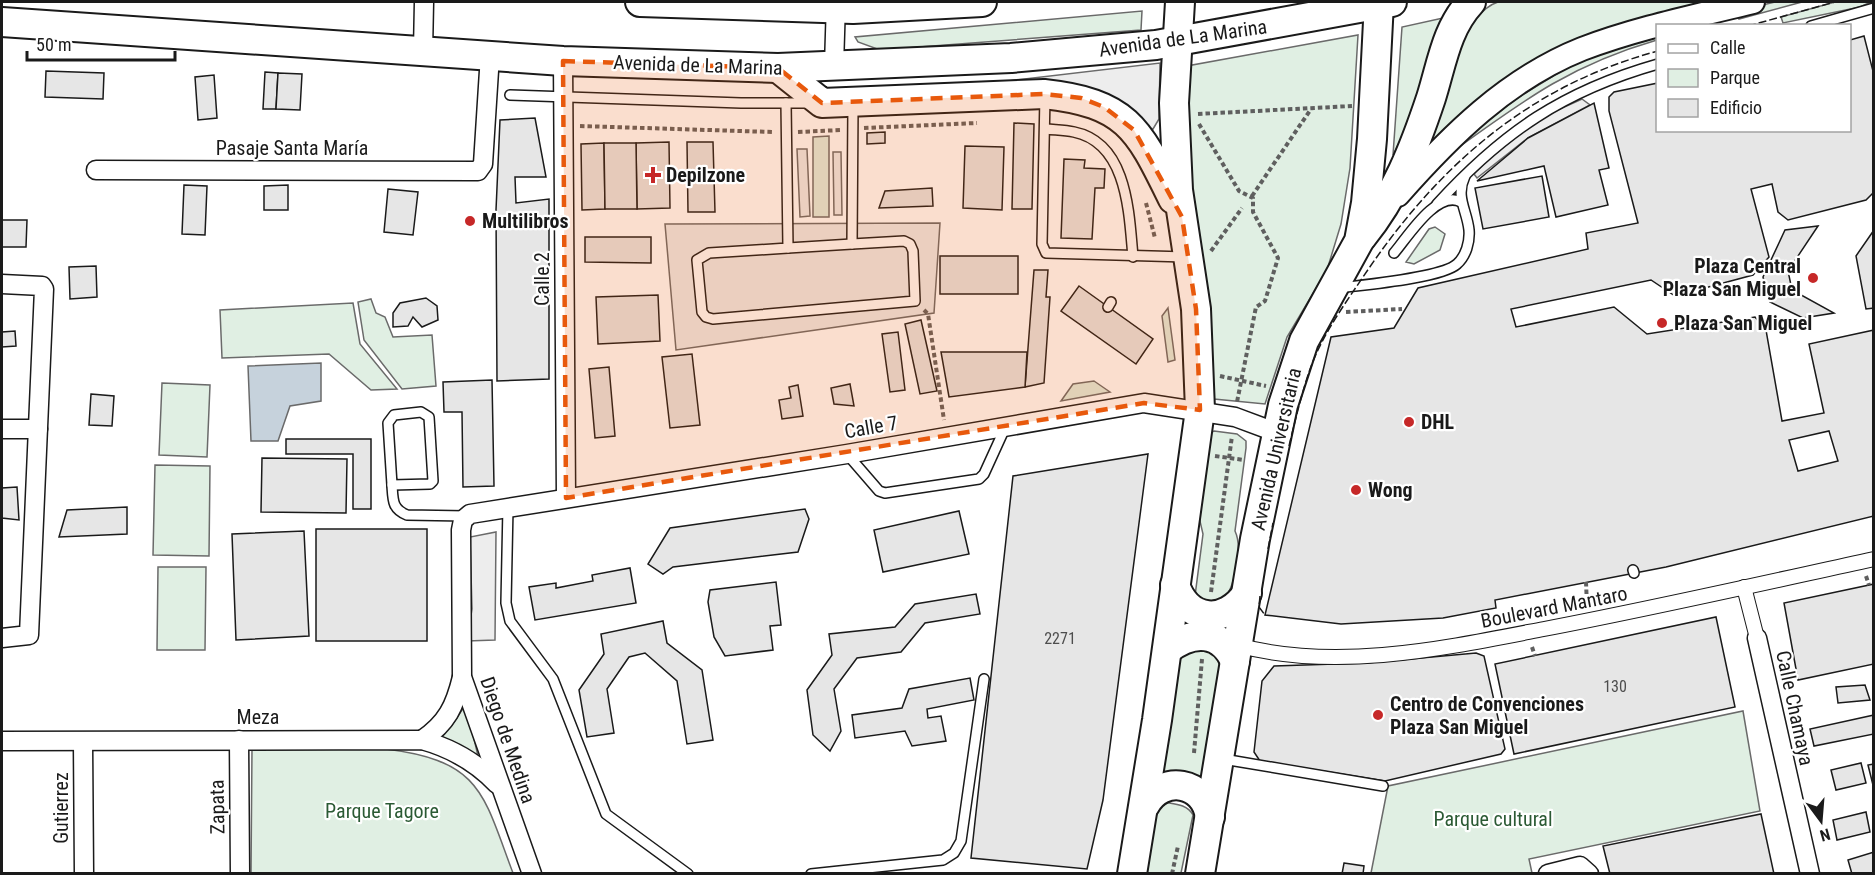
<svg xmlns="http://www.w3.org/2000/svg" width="1875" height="875" font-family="'Roboto Condensed',sans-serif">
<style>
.green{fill:#e0efe3;stroke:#6a6a6a;stroke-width:1.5}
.parking{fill:#ededed;stroke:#6a6a6a;stroke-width:1.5}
.water{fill:#c6d2dc;stroke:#6a6a6a;stroke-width:1.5}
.building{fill:#e6e6e6;stroke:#1a1a1a;stroke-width:1.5;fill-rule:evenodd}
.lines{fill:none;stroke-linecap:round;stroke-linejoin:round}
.service-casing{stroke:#1a1a1a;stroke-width:12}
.pedestrian-casing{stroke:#1a1a1a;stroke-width:16}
.minor-casing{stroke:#1a1a1a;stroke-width:21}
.tertiary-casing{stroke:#1a1a1a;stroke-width:26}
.primary-casing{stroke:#1a1a1a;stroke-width:32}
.path{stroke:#5f5f5f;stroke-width:4;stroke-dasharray:4.5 3;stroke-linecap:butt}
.service{stroke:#fff;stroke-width:9}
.pedestrian{stroke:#fff;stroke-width:14}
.minor{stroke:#fff;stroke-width:18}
.tertiary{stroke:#fff;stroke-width:22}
.primary{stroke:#fff;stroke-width:28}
.fence{stroke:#1a1a1a;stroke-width:1.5;stroke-dasharray:8 3;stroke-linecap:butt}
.marked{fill:#e8590c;fill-opacity:0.2;stroke:#e8590c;stroke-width:4.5;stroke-dasharray:12 8;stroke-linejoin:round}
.poi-dot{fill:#c62828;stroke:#fff;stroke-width:2}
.labels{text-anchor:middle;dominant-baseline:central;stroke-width:4.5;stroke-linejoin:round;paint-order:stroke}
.number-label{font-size:16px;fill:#4d4d4d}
.street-label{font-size:20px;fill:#1a1a1a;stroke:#fff}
.poi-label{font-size:20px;font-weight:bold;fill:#1a1a1a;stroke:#fff;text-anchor:start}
.park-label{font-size:20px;fill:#2b5a34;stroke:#fff}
</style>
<rect width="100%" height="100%" fill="#fff"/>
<g class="green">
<path d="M1498 2H1710L1597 34 1417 160C1431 120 1457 15 1498 2Z"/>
<polygon points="1775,2 1802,2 1739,19 1737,11"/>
<polygon points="1835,2 1871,2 1860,7 1783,23 1781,17"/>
<polygon points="1142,11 1141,30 880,50 858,42 855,37"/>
<polygon points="1443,18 1413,114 1393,155 1402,27"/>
<path d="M1657 34V40C1574 64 1528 97 1459 147L1456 144 1519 97 1581 59Z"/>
<polygon points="1358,35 1350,168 1341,224 1327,270 1287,337 1265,404 1214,399 1212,397 1186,192 1187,66"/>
<polygon points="829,136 829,217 813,217 813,137"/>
<polygon points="1435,227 1445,234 1440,250 1414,264 1406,262 1429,229"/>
<polygon points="371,299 376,313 385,317 393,337 432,335 436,386 402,389 364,340 358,302"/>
<polygon points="353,303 360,344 397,389 371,390 329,354 222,358 220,310"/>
<polygon points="1168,308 1175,360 1168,362 1162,316"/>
<polygon points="1094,381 1110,392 1061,401 1073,384"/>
<polygon points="162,383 210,385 207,457 159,455"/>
<path d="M1214 431 1237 434 1246 441V448L1235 531C1243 548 1235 584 1225 599L1204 604 1195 596 1203 534 1196 504 1208 434Z"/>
<polygon points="155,465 210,466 209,556 153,555"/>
<polygon points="158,567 206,567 205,650 157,650"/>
<polygon points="1187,644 1224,654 1208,784 1153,782 1173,653"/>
<polygon points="466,704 478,756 436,737 452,725"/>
<polygon points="1743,711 1760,811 1529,859 1532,873 1371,873 1388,786"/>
<path d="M252 748 386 749C482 761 483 794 513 873L251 874Z"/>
<path d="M1164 802C1174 804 1187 804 1193 815L1181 873 1143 874 1155 812Z"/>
</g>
<g class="parking">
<polygon points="1160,63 1159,119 1153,129 1000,82"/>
<polygon points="1582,99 1590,105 1528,138 1477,178 1474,174 1499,148 1540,118"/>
<polygon points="797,149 807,149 810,216 800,217"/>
<polygon points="833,152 841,152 842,215 834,215"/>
<polygon points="940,223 934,313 676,350 665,224"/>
<polygon points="496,532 495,640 467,641 472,609 470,537"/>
</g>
<polygon class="water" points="321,363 321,401 290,406 278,441 251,441 248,366"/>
<g class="building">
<path d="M1864 36 1874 75V192L1866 200 1788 220 1778 212 1772 184 1751 189 1769 257 1753 275 1675 296 1651 280 1511 309 1516 327 1614 307 1647 334 1755 317 1766 330 1782 421 1824 413 1809 344 1874 330V516L1666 567 1495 600 1496 608 1443 618 1341 624 1265 615 1331 337 1394 328 1418 288 1588 249 1586 233 1638 223 1609 111V97L1614 92 1658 83V130H1850V40ZM1829 431 1838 461 1798 471 1789 440Z"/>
<polygon points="46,71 104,73 103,99 45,97"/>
<polygon points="265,72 278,73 276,109 263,109"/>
<polygon points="278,73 302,74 300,110 276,109"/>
<polygon points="214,75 217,118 198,120 195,77"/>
<polygon points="1594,103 1609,168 1599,170 1608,205 1556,217 1544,166 1477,181 1528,138"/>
<polygon points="535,118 546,177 515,177 516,203 549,199 549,379 497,381 496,210 500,120"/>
<polygon points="1014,123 1034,124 1032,209 1012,209"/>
<polygon points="885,132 885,143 867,144 867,133"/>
<polygon points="669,142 670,208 637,209 636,143"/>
<polygon points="687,142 713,142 715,212 688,212"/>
<polygon points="604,143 605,209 582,210 581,144"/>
<polygon points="604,143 636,143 637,209 605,209"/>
<polygon points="965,146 1004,147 1002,210 963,208"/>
<polygon points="1064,159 1085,160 1084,168 1105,169 1104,188 1095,188 1092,239 1061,238"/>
<polygon points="1542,176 1549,217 1483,229 1475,188"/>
<polygon points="184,185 207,186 205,235 182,234"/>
<polygon points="288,185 288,210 264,210 264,186"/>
<polygon points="932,188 933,206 879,208 885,191"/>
<polygon points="388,189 418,192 413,235 384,232"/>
<polygon points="2,220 27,220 26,247 2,247"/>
<polygon points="1818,226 1788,271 1792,290 1834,313 1803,318 1770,302 1763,277 1785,230"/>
<polygon points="1874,230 1874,308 1866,309 1856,256"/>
<polygon points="585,237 651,237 651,263 585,262"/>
<rect x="940" y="256" width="78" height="38"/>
<polygon points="96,266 97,297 70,299 69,267"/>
<polygon points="1034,270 1048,270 1046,297 1050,297 1044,383 1025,387"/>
<polygon points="1079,286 1153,339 1136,364 1061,311"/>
<polygon points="658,295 660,341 598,344 596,297"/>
<polygon points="426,298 437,306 438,320 422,327 413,317 408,326 393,327 393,313 400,303"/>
<polygon points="921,320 937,391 920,394 905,324"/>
<polygon points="15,331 16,346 2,347 2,332"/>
<polygon points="898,332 905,390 890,392 882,334"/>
<polygon points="941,352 1027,352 1025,387 949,397"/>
<polygon points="692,354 700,425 670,428 662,357"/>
<polygon points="609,367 615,436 595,438 589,369"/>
<polygon points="492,380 494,486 463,487 462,412 444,412 443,382"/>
<polygon points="850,384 854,406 834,404 831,388"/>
<polygon points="798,385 803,416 782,419 779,400 791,398 789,387"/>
<polygon points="91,394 114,396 112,426 89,425"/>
<polygon points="286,439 371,439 371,509 353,509 353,454 286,454"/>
<polygon points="1148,454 1103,800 1087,869 971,858 1013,476"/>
<polygon points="262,458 347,459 346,513 261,512"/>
<polygon points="17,487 19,520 2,518 2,488"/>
<polygon points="127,507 127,534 59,537 67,510"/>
<polygon points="805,509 809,519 798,552 673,567 663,574 648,564 670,528"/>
<polygon points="959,511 969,554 883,572 874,530"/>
<rect x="316" y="529" width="111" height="112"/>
<polygon points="304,531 309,636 236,640 232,534"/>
<polygon points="630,568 636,603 535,620 529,587 556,583 556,588 593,581 592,575"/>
<polygon points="776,582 781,625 770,626 773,650 725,656 714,637 708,602 710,590"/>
<polygon points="1874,584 1874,664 1798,680 1784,603"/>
<polygon points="976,594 980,614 925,623 901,652 857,658 834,689 841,731 830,751 813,735 807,690 832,655 829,634 895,627 915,604"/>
<polygon points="1716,617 1735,707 1514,754 1495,664"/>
<polygon points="663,621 667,643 702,670 713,740 687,744 677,681 645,653 629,657 607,689 614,733 587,737 579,690 604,654 601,634"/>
<polygon points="1476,653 1484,656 1505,749 1501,754 1385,781 1260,761 1254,752 1262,681 1274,666 1366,663"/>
<polygon points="970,678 974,700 927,709 928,718 941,716 946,741 912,746 905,731 855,738 852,715 902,708 909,689"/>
<polygon points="1865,685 1870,700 1838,703 1836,687"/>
<polygon points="1874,715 1874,734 1814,746 1810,729"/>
<polygon points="1861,763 1866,783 1836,790 1831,770"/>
<polygon points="1874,764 1874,789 1868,765"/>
<polygon points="1866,812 1870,832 1837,840 1833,820"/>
<polygon points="1761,814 1774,874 1610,874 1603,846"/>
<polygon points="1874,852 1874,874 1852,874 1848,860"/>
<polygon points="1344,863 1364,866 1363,874 1342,874"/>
</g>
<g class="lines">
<g class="service-casing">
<g id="service">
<polyline points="1811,26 1874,8"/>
<polyline points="510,95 741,103 811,103"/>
<polyline points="1045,96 1042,244 1046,253 1186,257"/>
<polyline points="786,103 788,248 709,253 697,260 702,312 706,317 713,319 915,301 913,251 910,244 904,241 852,244 853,105"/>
<path d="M1046 129C1055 130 1065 130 1074 132 1128 143 1129 214 1133 257"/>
<path d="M1437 204C1503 132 1563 91 1658 64"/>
<polyline points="788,248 852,244"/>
<path d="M1394 253C1407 238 1437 189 1461 202"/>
<path d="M1339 288C1362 285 1442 278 1457 264 1466 256 1470 242 1469 230 1467 210 1455 197 1465 176"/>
<polyline points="1108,307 1111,302"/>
<polygon points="421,412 429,417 433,481 430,484 392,485 388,423 394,415"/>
<polyline points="847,454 879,491 885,493 979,479 984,474 1005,428"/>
<path d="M392 485C393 500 392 509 407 515L466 516"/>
<polyline points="508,507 506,603 510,621 553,679 606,814 688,874"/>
<polyline points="1633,570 1634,573"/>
<polyline points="1223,759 1383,786"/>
<polyline points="811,874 943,860 954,853 961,841 984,679"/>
</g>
</g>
<g class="pedestrian-casing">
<g id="pedestrian">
<polyline points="1744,587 1757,638"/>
<path d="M1237 645C1336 672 1446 648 1544 629 1654 608 1764 583 1874 559"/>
</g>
</g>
<g class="minor-casing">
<g id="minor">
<polyline points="423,51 424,2"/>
<polyline points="563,61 566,498"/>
<polyline points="834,66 836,2"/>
<polyline points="96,170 478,171 483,164 490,55"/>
<polyline points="2,284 42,286 44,289 29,635 2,638"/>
<polyline points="2,429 38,429"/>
<polyline points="1757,638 1810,874"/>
<polyline points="239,740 240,874"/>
<path d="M422 740C447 723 455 706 462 677"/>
<path d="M2 741 422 740C451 748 476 762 497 784"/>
<polyline points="83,742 84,874"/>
<polyline points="532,874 462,677 461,530 463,520 470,514 847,454 1144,403 1235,417 1278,433"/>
<polyline points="1548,874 1580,866 1589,874"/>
</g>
</g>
<g class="tertiary-casing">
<path id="tertiary" d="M1398 195C1450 136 1507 79 1582 49 1637 28 1696 16 1753 2"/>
</g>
<g class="primary-casing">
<g id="primary">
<polyline points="640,2 853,9 982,2"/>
<polyline points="2,22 563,61 778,68 1011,58 1156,45 1392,2"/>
<path d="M778 68 822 103 1044 94C1128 103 1139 130 1173 199"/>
<path d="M1362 237C1396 195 1414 149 1431 98 1442 63 1446 29 1471 2"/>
<path d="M1175 585C1188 622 1225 626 1247 593"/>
<path d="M1168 649C1193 630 1221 630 1235 661"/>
<path d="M1145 805C1162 774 1205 781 1210 817"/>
<polyline points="1132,874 1157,720 1200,410 1196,309 1178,190 1174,103 1180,2"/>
<polyline points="1200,874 1255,539 1283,405 1304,341 1359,241 1366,203 1372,139 1379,2"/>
</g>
</g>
<g class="path">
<polyline points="1198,114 1352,106"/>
<polyline points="1199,124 1239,191 1253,198 1253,212 1278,258 1265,301 1256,307 1237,402"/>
<polyline points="580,126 772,132"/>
<polyline points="864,128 977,123"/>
<polyline points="798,132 841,130"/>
<polyline points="1252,196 1311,109"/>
<polyline points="1146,203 1155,238"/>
<polyline points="1211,251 1242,208"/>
<polyline points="924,310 928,314 944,420"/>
<polyline points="1346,312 1402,309"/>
<polyline points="1220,376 1266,386"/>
<polyline points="1215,456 1244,460"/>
<polyline points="1866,576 1869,585"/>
<polyline points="1586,582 1587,606"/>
<polyline points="1211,592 1232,436"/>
<polyline points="1532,647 1535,656"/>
<polyline points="1194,753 1202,659"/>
<polyline points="1172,874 1178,846"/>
</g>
<use href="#service" class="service"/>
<use href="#pedestrian" class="pedestrian"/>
<use href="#minor" class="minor"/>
<use href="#tertiary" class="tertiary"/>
<use href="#primary" class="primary"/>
<g class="fence">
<polyline points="1748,26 1835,2"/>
<path d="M1289 446C1295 421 1301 396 1309 372 1321 337 1342 308 1363 277 1436 168 1527 86 1658 51"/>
<polyline points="1268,549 1273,523"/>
<polyline points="1260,596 1259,607 1265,615"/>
</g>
</g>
<path class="marked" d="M563 61 778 68 822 103 1044 94 1081 98 1104 107 1134 130 1182 217 1196 309 1200 410 1144 403 566 498Z"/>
<g class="poi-dot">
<path d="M650 166h6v6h6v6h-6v6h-6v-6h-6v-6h6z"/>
<circle cx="470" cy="221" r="6"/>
<circle cx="1813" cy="278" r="6"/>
<circle cx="1662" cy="323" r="6"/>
<circle cx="1409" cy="422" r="6"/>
<circle cx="1356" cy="490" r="6"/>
<circle cx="1378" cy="715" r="6"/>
</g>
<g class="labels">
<g class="number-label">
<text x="1060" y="638">2271</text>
<text x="1615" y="686">130</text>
</g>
<g class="street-label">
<text transform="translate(1183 38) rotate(-8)">Avenida de La Marina</text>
<text transform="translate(698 65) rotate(2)">Avenida de La Marina</text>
<text x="292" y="148">Pasaje Santa María</text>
<text transform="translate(542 279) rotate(-90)">Calle 2</text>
<text transform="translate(871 427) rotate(-10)">Calle 7</text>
<text transform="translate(1276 449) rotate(-77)">Avenida Universitaria</text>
<text transform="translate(1554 607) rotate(-11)">Boulevard Mantaro</text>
<text transform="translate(1795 708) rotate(78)">Calle Chamaya</text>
<text x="258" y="717">Meza</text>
<text transform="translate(508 740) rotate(71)">Diego de Medina</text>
<text transform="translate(217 807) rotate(-91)">Zapata</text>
<text transform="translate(61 808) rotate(-90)">Gutierrez</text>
</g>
<g class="poi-label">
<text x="666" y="175">Depilzone</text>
<text x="482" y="221">Multilibros</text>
<text x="1801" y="266" text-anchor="end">Plaza Central<tspan x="1801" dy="23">Plaza San Miguel</tspan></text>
<text x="1674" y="323">Plaza San Miguel</text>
<text x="1421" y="422">DHL</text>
<text x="1368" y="490">Wong</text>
<text x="1390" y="704">Centro de Convenciones<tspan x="1390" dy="23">Plaza San Miguel</tspan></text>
</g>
<g class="park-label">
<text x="382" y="811">Parque Tagore</text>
<text x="1493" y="819">Parque cultural</text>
</g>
</g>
<rect width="1875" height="875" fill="none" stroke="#1a1a1a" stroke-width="6"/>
<rect x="1656" y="24" width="195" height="108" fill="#ffffff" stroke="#a3a3a3" stroke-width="1.5"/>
<rect x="1668" y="44" width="30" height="9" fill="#ffffff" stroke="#a3a3a3" stroke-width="1.5"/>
<text x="1710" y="54" font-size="18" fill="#1a1a1a">Calle</text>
<rect x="1668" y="69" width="30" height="18" fill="#e0efe3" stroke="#a3a3a3" stroke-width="1.5"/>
<text x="1710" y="84" font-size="18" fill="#1a1a1a">Parque</text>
<rect x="1668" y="99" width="30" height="18" fill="#e6e6e6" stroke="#a3a3a3" stroke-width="1.5"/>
<text x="1710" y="114" font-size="18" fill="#1a1a1a">Edificio</text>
<g transform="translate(1821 821) rotate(164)" stroke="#ffffff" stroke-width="4.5" paint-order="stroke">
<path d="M0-4.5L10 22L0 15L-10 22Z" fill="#1a1a1a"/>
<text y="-9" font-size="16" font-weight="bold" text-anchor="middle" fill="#1a1a1a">N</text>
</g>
<path d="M27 51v9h148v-9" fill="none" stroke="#1a1a1a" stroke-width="3"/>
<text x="36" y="51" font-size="18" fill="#1a1a1a" stroke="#ffffff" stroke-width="4.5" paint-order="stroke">50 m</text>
</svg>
